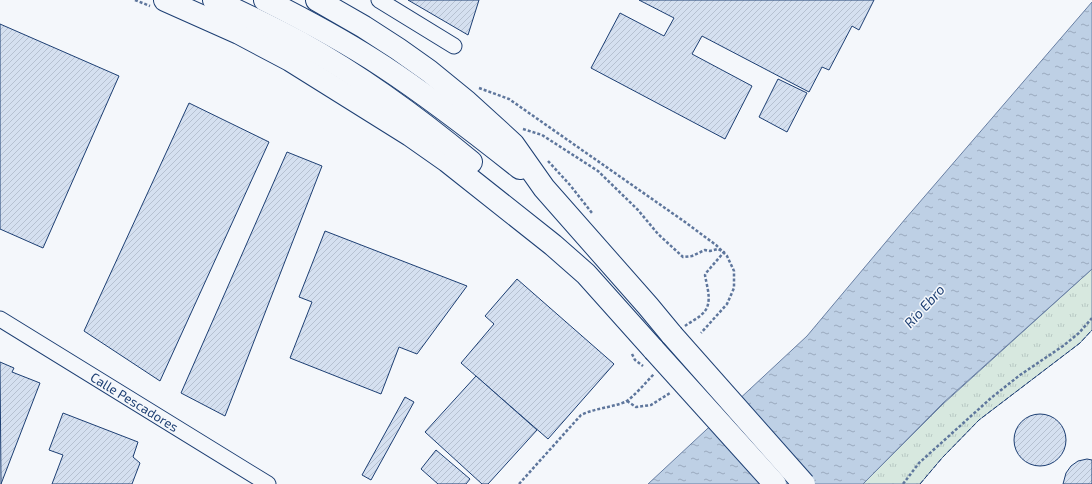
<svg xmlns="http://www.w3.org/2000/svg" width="1092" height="484" font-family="'Exo 2',sans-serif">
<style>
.park{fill:url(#park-tufts);stroke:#687fa3}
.water{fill:url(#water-ripples);stroke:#687fa3}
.building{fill:url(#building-hatch);stroke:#1d3f73}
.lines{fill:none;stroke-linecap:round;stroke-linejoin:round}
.minor-casing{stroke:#1d3f73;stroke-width:17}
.highway-casing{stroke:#1d3f73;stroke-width:24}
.path{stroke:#5e769c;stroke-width:2.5;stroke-dasharray:3 2;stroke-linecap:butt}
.minor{stroke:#f4f7fb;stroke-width:15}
.highway{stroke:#f4f7fb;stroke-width:22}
.highway-bridge-casing{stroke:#1d3f73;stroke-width:24;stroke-linecap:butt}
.highway-bridge{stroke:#f4f7fb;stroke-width:22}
.fence{stroke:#1d3f73;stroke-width:1;stroke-dasharray:5 2;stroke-linecap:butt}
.labels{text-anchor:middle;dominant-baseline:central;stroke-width:3;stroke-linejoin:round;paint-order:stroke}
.street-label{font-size:13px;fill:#1d3f73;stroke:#f4f7fb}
.water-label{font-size:14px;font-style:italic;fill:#1d3f73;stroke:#f4f7fb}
</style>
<defs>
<pattern id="park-tufts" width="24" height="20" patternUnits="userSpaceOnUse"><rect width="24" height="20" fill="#d7e8df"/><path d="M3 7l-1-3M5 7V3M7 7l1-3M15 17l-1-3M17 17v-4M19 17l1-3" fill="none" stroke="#b8c8c3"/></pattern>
<pattern id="water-ripples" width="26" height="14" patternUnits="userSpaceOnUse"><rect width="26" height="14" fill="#bed0e5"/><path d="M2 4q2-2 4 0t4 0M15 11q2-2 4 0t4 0" fill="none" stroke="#9aaabe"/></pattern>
<pattern id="building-hatch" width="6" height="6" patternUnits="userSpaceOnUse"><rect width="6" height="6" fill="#d5e0f0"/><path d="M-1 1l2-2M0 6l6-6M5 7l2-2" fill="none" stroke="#b6c1d1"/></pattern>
</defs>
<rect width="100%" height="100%" fill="#f4f7fb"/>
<polygon class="park" points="1092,269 1092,330 1080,343 979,420 942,458 920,484 863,484 943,404"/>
<polygon class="water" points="1092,2 1092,269 943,403 863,484 648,484 807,336 906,218"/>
<g class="building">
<polygon points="408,0 479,0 468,35"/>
<polygon points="639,0 874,0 859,30 852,26 829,70 822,67 809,92 702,36 692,54 752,86 725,139 591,68 620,13 664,36 674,18"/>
<polygon points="0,24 119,76 43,248 0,229"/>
<polygon points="778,79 807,93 787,132 759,117"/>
<polygon points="189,103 269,142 160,381 84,331"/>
<polygon points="287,152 322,166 225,416 181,393"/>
<polygon points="325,231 467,286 417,354 399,347 381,394 290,358 312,302 299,297"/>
<polygon points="517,279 614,364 548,439 461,363 494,324 485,316"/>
<polygon points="0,362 14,368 12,372 40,383 1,484"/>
<polygon points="476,376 537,430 488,484 482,484 425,432"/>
<polygon points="405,397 414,402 371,480 362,475"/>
<polygon points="63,413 138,442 133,457 140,463 132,484 52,484 63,455 49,450"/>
<circle cx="1040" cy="440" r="26"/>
<polygon points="436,450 470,479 466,484 438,484 421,469"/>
<polygon points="1087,459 1092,460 1092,484 1063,484 1066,473 1071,466 1078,461"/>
</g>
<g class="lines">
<g class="minor-casing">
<g id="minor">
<polyline points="379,0 454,46"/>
<path id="s1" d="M0 319 268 484"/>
</g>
</g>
<g class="highway-casing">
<g id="highway">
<polyline points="165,0 239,33 290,60 410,135 447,161 553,245 586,274 654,350"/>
<path d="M214 0C244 14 273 28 301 43 362 77 418 118 471 162"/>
<path d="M265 0C305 20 346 42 384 67 431 98 476 133 520 168"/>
<polyline points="317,0 364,27 398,49 429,71 467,102 513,144 544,188 648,306 672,335"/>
</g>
</g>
<g class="path">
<polyline points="135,0 150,6"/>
<polyline points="479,88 509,99 685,222 716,245 727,256 734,271 734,288 727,304 701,333"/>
<path d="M523 129 542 135 598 171 638 210 658 234 683 257 692 256 705 250 710 251 718 249 724 252 706 273 705 275C707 288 714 305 701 315 697 319 690 322 685 326"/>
<polyline points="548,161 570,185 592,213"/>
<polyline points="632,354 635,360 643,366"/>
<polyline points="627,401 636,407 651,405 670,393"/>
<path d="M519 484 581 415C595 408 610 408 625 402 633 398 647 381 654 374"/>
<polyline points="903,484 919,463 991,398 1020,375 1063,346 1079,333 1092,318"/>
</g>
<use href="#minor" class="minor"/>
<use href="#highway" class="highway"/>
<g class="highway-bridge-casing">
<g id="highway-bridge">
<polyline points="672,335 804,484"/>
<polyline points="654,350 775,484"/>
</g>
</g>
<use href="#highway-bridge" class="highway-bridge"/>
<polyline class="fence" points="920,484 942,458 979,420 1080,343 1092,330"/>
</g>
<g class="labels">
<g class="street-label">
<text stroke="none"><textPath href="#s1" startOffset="158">Calle Pescadores</textPath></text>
</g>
<g class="water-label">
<text transform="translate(924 306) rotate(-48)">Río Ebro</text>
</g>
</g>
</svg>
